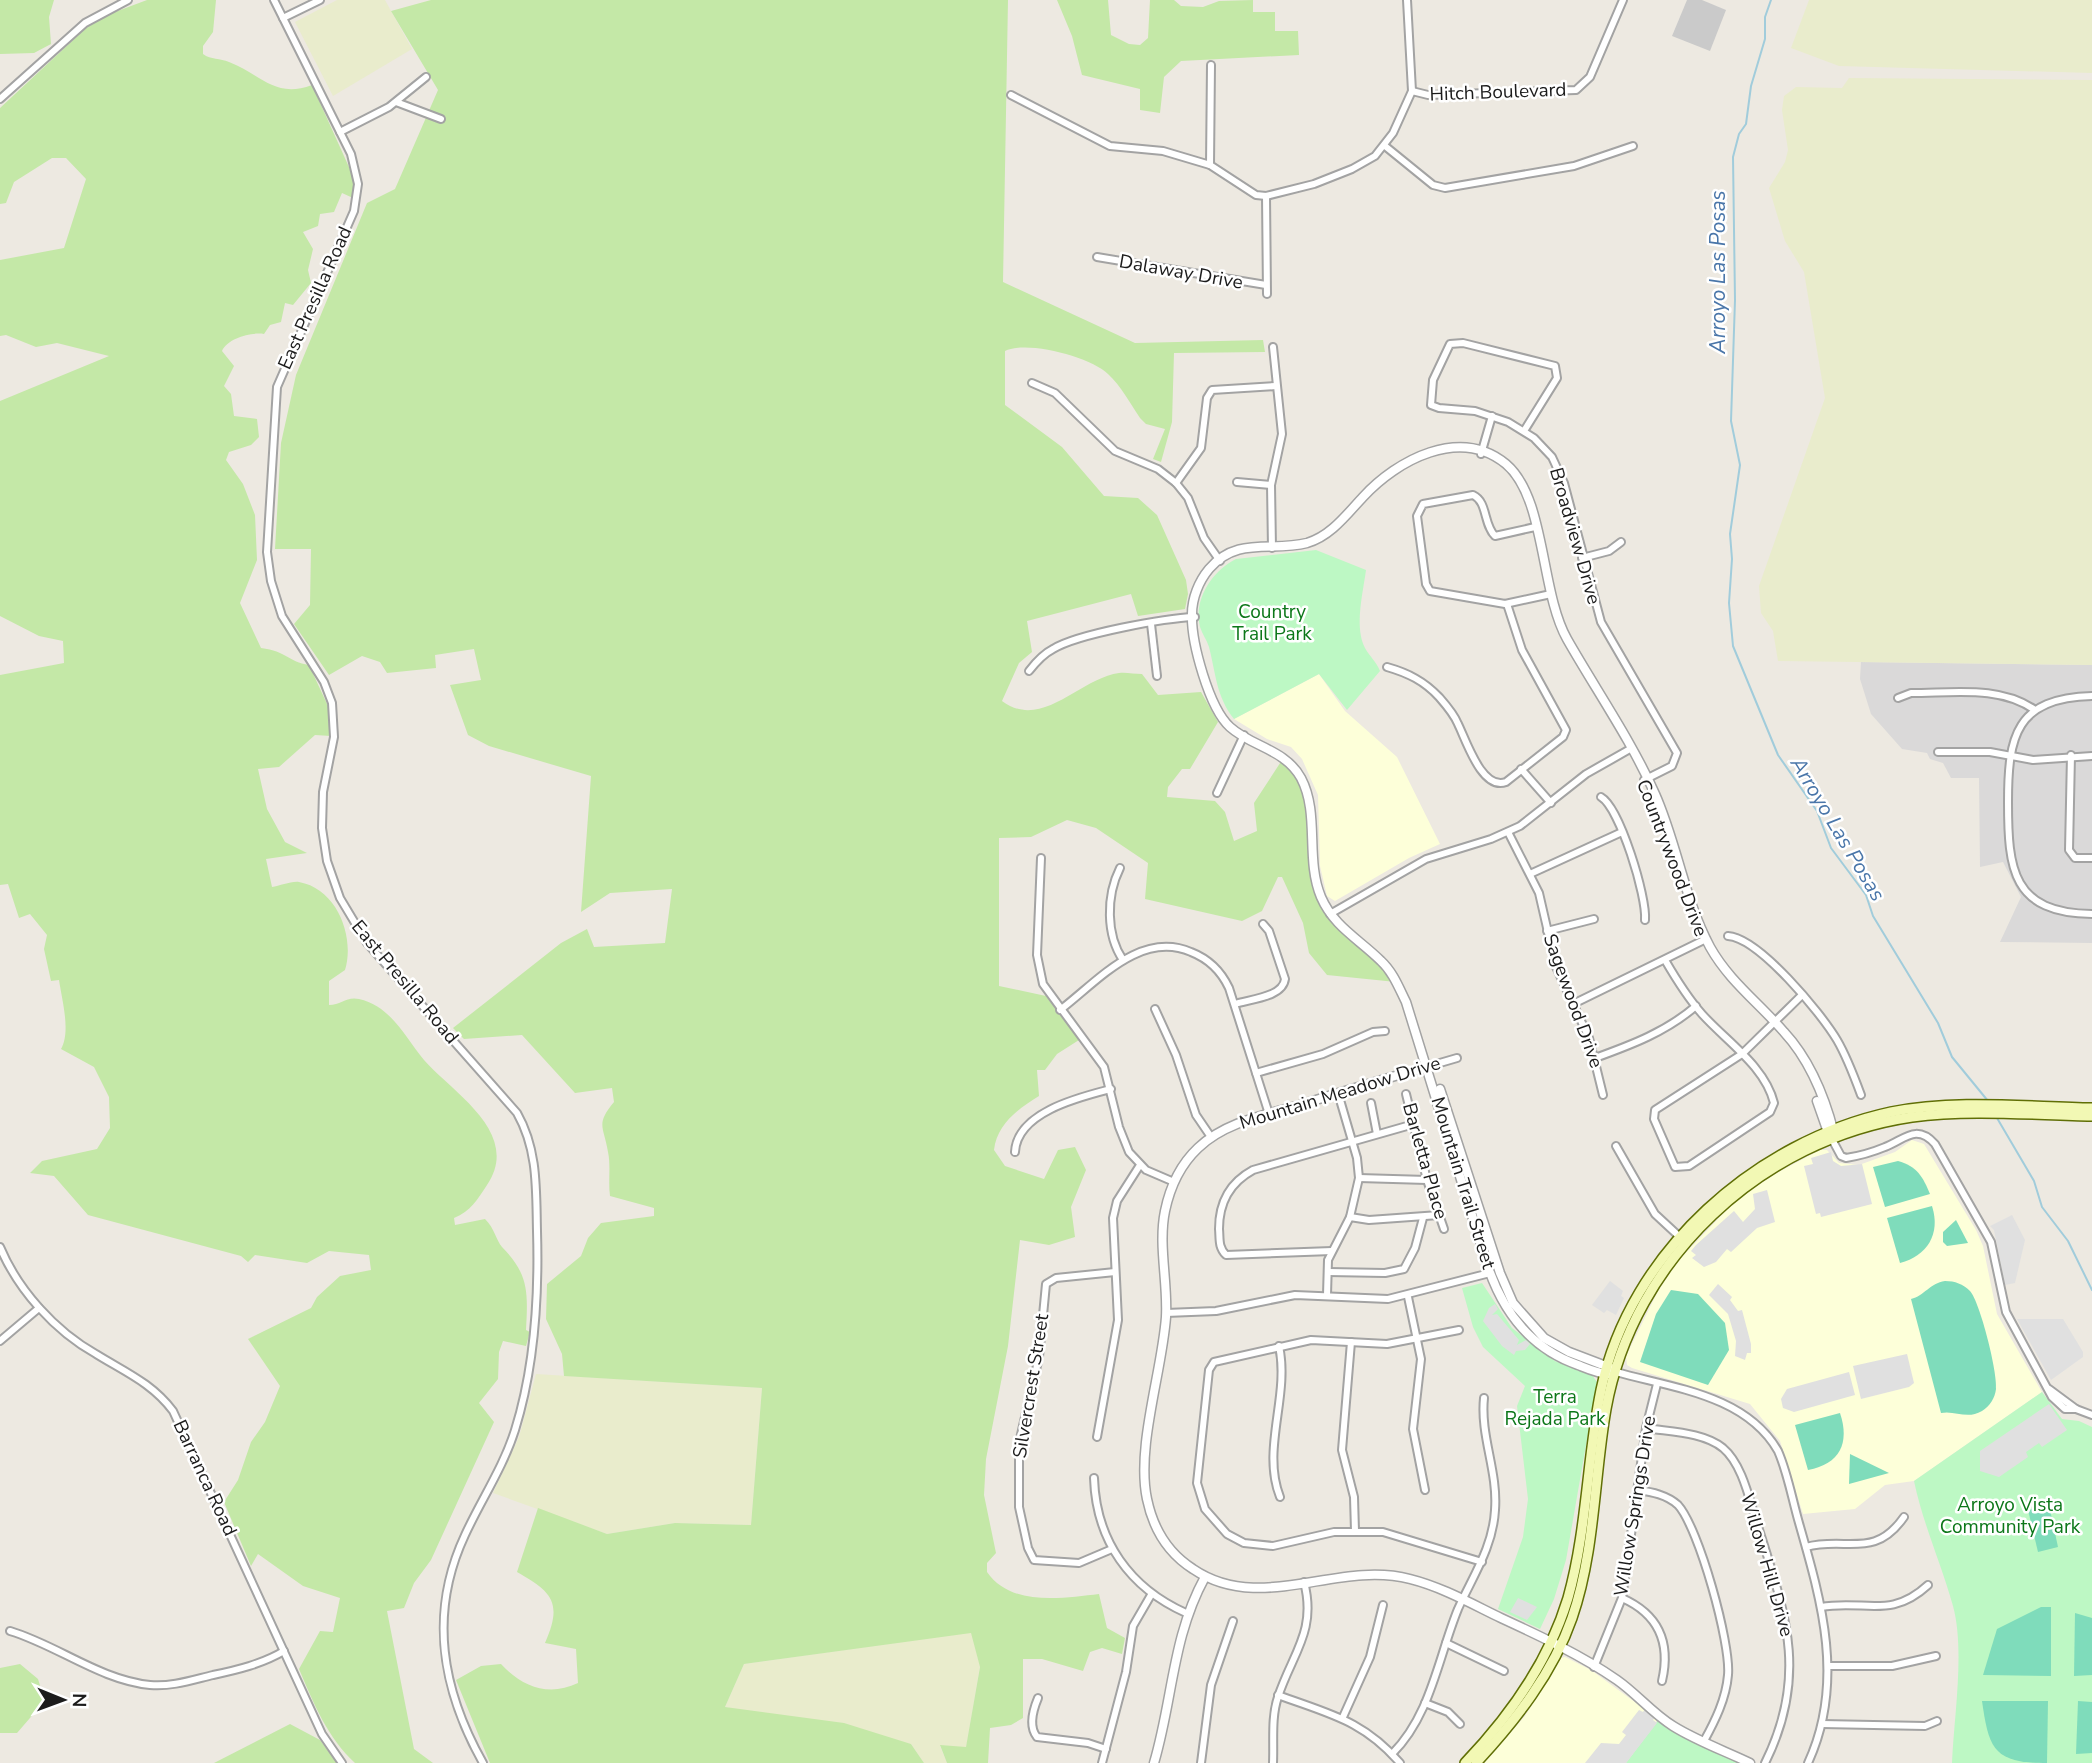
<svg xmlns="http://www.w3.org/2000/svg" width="2092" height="1763" font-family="'Nunito Sans',sans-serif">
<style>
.residential{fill:#dad9d9}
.education{fill:#fdffd9}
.religious{fill:#cacaca}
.farmland{fill:#e9eccc}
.grass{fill:#c4e8a7}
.park{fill:#bdf8c4}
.pitch{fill:#7fdcbb}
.parking{fill:#e0e0e0}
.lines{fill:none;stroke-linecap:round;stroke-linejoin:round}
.stream{stroke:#a1ccdb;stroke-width:2}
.minor-casing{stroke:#a3a3a3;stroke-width:10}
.tertiary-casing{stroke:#a3a3a3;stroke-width:11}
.secondary-casing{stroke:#606f06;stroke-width:12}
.minor{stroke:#fff;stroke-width:6}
.tertiary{stroke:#fff;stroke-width:8}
.secondary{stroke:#f2f8b4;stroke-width:9}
.labels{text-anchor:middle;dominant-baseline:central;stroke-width:5;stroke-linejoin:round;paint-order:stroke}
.street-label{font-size:19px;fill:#1c1c1c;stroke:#fff}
.park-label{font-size:19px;fill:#0c7719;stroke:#fff}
.water-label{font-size:21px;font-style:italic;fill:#4a76a9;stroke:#fff}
</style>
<rect width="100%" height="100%" fill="#ede9e1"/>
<polygon class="residential" points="1861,662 2092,665 2092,943 2000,942 2021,897 2003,862 1980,867 1979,778 1951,778 1943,763 1930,759 1927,753 1902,749 1871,714 1860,679"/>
<g class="education">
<polygon points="1319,674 1345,711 1397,757 1440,844 1409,858 1335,901 1327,896 1320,866 1318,795 1302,759 1291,747 1267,739 1234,719"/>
<polygon points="1912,1140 1924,1144 1976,1230 1983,1246 1997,1314 2042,1392 1914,1481 1885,1485 1855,1509 1803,1514 1780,1441 1750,1404 1632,1368 1627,1365 1626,1356 1658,1291 1677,1262 1736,1200 1773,1175 1820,1150 1827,1150 1839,1163 1859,1165 1895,1152"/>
<polygon points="1565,1657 1591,1670 1658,1719 1625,1763 1484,1763 1525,1716 1560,1658"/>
</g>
<polygon class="religious" points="1687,0 1702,0 1726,10 1710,51 1672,36"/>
<g class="farmland">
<polygon points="337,0 385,0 412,49 333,96 295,22"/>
<polygon points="1809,0 2092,0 2092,73 1839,66 1791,48"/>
<polygon points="1849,78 2092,80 2092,665 1778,661 1773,631 1761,613 1759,586 1825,398 1804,272 1785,241 1769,188 1785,162 1788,150 1782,110 1784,96 1796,87 1842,88"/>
<polygon points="536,1374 762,1388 751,1525 675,1523 607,1534 493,1493 519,1437"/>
<polygon points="971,1632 980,1666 966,1748 940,1746 947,1763 924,1763 911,1744 725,1707 744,1664"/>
</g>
<g class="grass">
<polygon points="0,0 54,0 49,17 51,44 34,53 0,54"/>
<path d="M147 0H216L213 32 203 46V54C211 60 220 58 229 62 261 74 274 99 312 85L353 176V198L342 193 334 212 320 214 318 226 303 232 313 249 308 270 311 283 293 305 285 303 281 322 270 325 264 334C251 332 228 338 222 351L234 366 224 386 231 394 234 416 257 419 259 437 251 445 229 452 226 460 243 484 255 515 257 560 240 603 261 648C287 651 288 662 309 665L328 706 331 736 315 735 279 767 258 769 267 809 285 842 307 853 266 859 272 887C280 886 291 881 299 882 338 889 355 938 345 970L329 981V1005C341 1005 347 996 359 999 391 1006 405 1037 424 1060 453 1093 522 1133 487 1185 477 1200 471 1211 454 1218L455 1225 485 1219C495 1229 496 1240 502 1247 529 1274 528 1293 526 1330L530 1332 526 1346 503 1341 499 1352 498 1379 479 1403 494 1422 431 1560 414 1583 404 1608 387 1611 414 1749 433 1763H355C327 1737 314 1704 299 1669L320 1631 333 1632 340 1598 303 1586 258 1554 251 1566 224 1502 238 1480 251 1442 265 1422 280 1386 248 1339 311 1308 317 1297 340 1276 371 1270 369 1255 329 1251 307 1263 255 1255 248 1262 241 1256 88 1215 54 1176 30 1173 42 1161 97 1149 110 1128 109 1097 94 1067 61 1049C71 1032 62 1000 59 980L51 981 44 949 47 935 30 914 19 918 8 884 0 885V675L64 663 63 641 39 636 0 616V401L109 356 57 343 36 347 6 335 0 336V260L64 248 86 179 66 158H52L14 182 6 203 0 204V108L86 28 107 15Z"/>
<path d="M431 0H1008L1003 282 1135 343 1263 340 1265 352 1174 353 1172 422 1161 462 1153 459 1165 429 1146 424 1140 418C1130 403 1121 386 1108 374 1091 357 1027 340 1005 351V405L1062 447 1104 496 1138 498 1157 515 1186 580 1188 594 1185 609 1138 616 1131 594 1027 621 1032 652 1019 663 1002 701C1042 731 1080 678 1119 673 1126 672 1134 674 1142 674L1158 695 1201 692 1218 722 1190 769H1182L1168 787 1167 797 1215 801 1225 812 1234 841 1257 831 1254 803 1284 757 1306 790 1313 869 1326 907 1379 959 1396 982 1327 975 1309 953 1303 923 1282 877H1278L1262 911 1242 921 1145 899 1148 863 1096 828 1067 820 1031 837 999 838V986L1046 996 1079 1040 1057 1054 1045 1070H1037L1039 1096C1018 1109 997 1124 994 1150L1005 1166 1044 1179 1058 1150 1075 1147 1086 1170 1071 1207 1075 1237 1049 1245 1020 1240 1008 1346 986 1459 984 1495 996 1553 987 1563V1572C1011 1607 1063 1598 1099 1594L1107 1628 1125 1638 1122 1654 1102 1648 1090 1652 1083 1671 1042 1659H1023V1718L1011 1725 990 1728 988 1763H947L940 1745 966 1747 980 1667 971 1633 744 1664 725 1707 844 1723 911 1744 924 1763H490L456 1680 481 1666 501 1664C522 1687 549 1697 578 1683L576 1649 545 1643C563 1602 552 1592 517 1572L538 1508 607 1534 675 1523 751 1525 762 1388 564 1376 562 1354 546 1319 547 1284 581 1256 588 1238 601 1223 654 1216V1208L610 1196C608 1181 611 1166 608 1152 604 1126 595 1125 614 1102L612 1088 575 1093 522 1035 464 1039 453 1028 561 943 587 929 594 947 665 943 672 889 610 893 581 912 591 776 489 746 468 735 450 685 481 680 474 649 435 655 436 668 387 673 380 662 362 656 329 675 294 624 310 605 311 549H275L281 443 296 375 367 203 395 189 438 90 391 11Z"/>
<polygon points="1057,0 1108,0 1111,35 1129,44 1140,45 1148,38 1150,0 1174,0 1181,6 1203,7 1219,1 1253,0 1253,12 1275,12 1275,31 1298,31 1299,55 1181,61 1164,77 1160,113 1140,110 1140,89 1082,75 1072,36"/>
<polygon points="20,1664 38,1679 46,1705 36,1711 17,1733 0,1733 0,1668"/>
<polygon points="290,1724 320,1740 337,1763 214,1763"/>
</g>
<g class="park">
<path d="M1316 550 1366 570C1363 593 1354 627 1365 648 1370 657 1376 661 1380 671L1347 710 1319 674 1234 719C1216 696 1216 674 1209 647 1207 640 1202 634 1200 627 1193 599 1213 570 1236 559Z"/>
<polygon points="1482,1283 1512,1328 1555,1361 1592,1375 1597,1382 1566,1560 1554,1599 1540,1629 1498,1609 1523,1537 1528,1499 1517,1406 1525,1386 1483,1347 1473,1327 1462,1288"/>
<path d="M2042 1392 2062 1419 2079 1421 2092 1427V1763H1952C1954 1716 1965 1650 1953 1606 1941 1563 1923 1524 1914 1481Z"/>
<polygon points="1660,1718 1750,1763 1626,1763"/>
</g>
<g class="pitch">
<path d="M1898 1161C1917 1166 1923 1177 1930 1194L1885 1207 1873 1167Z"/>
<path d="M1932 1206C1941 1234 1927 1256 1900 1263L1887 1218Z"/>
<polygon points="1956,1220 1968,1243 1947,1246 1943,1242 1943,1232"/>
<path d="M1945 1281C1955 1281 1963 1284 1970 1291 1980 1302 1998 1373 1996 1389 1995 1398 1990 1406 1982 1411 1967 1420 1955 1410 1941 1413L1911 1299C1924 1296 1930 1283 1945 1281Z"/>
<polygon points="1671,1290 1698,1294 1725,1323 1729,1350 1708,1385 1640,1362 1656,1314"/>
<path d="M1840 1413C1850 1443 1840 1464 1808 1470L1795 1425Z"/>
<polygon points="1850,1454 1889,1473 1849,1484"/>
<polygon points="2049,1505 2058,1547 2038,1552 2028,1510"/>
<polygon points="2041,1607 2051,1607 2051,1676 1983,1675 1997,1629"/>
<polygon points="2075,1613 2092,1618 2092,1675 2074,1676"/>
<path d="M1982 1701H2048L2047 1763C1994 1763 1989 1750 1982 1701Z"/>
<polygon points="2078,1701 2092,1702 2092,1753 2076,1754"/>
</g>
<g class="parking">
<polygon points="1831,1152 1833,1161 1841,1166 1862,1164 1872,1204 1821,1217 1820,1213 1816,1214 1804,1166 1813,1164 1811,1158"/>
<polygon points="1767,1190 1775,1222 1757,1228 1731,1252 1727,1249 1716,1262 1704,1267 1692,1258 1696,1255 1691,1251 1696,1245 1734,1211 1743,1222 1755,1209 1753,1194"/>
<polygon points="2012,1215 2025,1240 2015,1283 2005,1285 1994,1230 1990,1226"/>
<polygon points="1610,1281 1623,1291 1621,1296 1624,1298 1616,1315 1607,1310 1604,1313 1592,1305"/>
<polygon points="1718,1284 1732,1297 1730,1300 1738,1311 1742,1310 1751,1344 1751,1353 1747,1353 1745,1360 1735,1356 1736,1341 1728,1314 1709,1295"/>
<polygon points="1495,1304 1498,1309 1492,1315 1497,1314 1519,1340 1517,1345 1526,1340 1530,1344 1525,1350 1516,1351 1514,1355 1502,1346 1483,1321 1489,1308"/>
<polygon points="2017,1319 2063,1319 2083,1352 2083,1357 2051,1380"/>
<polygon points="1907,1354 1914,1383 1909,1387 1861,1399 1853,1366"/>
<polygon points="1849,1372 1855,1395 1794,1412 1783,1408 1781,1399 1787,1389"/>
<polygon points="2049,1404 2067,1430 2042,1447 2039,1443 2026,1452 2028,1457 1999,1477 1980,1471 1980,1451"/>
<polygon points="1518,1598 1537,1607 1527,1620 1510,1612"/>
<polygon points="1645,1709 1655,1717 1653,1720 1657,1723 1626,1763 1585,1763 1601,1743 1619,1744 1626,1735 1622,1732 1639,1710 1643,1712"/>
</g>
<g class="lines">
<g class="stream">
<polyline points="1771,0 1765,17 1765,39 1751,86 1746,124 1739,134 1733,157 1735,300 1731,421 1740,465 1730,534 1732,559 1729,603 1733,646 1778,755 1817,811 1831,848 1866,895 1873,916 1938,1023 1952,1057 1988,1101"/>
<polyline points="1997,1118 2034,1181 2042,1207 2068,1241 2092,1290"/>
</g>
<g class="minor-casing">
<g id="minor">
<path d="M274 0 351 154 358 184 354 211 277 387 267 552 271 581 282 616 324 682 332 703 334 737 323 792 322 828 327 861 340 898 367 943 517 1113C538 1150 536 1189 537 1231 539 1298 535 1366 515 1430 503 1468 481 1500 465 1535 428 1614 442 1690 483 1763"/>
<polyline points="1407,0 1412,91"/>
<polyline points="283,18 320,0"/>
<polyline points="1412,91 1428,95 1576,90 1590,77 1623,0"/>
<polyline points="1011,95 1110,146 1163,151 1210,165 1256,195 1266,196 1314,184 1352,169 1375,156 1393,133 1412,91"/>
<polyline points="0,99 85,23 128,0"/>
<polyline points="396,102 441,119"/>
<polyline points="340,132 389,107 426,77"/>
<polyline points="1385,146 1433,185 1445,188 1574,166 1633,146"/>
<polyline points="1210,165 1211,65"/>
<polyline points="1266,196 1267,294"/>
<polyline points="1097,257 1266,285"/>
<polyline points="1032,383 1055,393 1115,451 1158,469 1176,483 1188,498 1204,538 1220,561"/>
<polyline points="1524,431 1557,378 1555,366 1463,343 1450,344 1433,380 1431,405 1439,408 1475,411 1508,422 1534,438 1552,457 1564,483 1601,622 1677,753 1672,766 1644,780"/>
<polyline points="1481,454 1492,416"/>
<polyline points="1237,482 1271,485"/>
<polyline points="1176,483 1201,448 1207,398 1212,390 1276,386"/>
<path d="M1535 527 1495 536C1483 524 1488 502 1473 495L1423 504 1417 516 1426 584 1430 591 1505 604 1551 594"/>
<polyline points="1272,548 1271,485 1282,434 1273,347"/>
<polyline points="1582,558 1609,551 1621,542"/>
<polyline points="1151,624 1157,676"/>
<path d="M1387 667C1408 673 1424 681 1439 697 1446 705 1454 714 1458 724 1466 740 1482 791 1506 782L1563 737 1566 730 1522 650 1507 604"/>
<path d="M1029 671C1036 662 1043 654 1053 649 1077 634 1165 618 1195 617"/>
<path d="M2092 696C2016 698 2008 736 2008 802 2008 869 2012 913 2092 914"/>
<path d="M1898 698 1911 693C1953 693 2000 685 2035 710"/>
<polyline points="1938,752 1990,752 2033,760 2092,756"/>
<polyline points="2071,755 2069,850 2075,858 2092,858"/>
<polyline points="1521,769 1551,803"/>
<polyline points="1217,793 1244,735"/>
<path d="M1601 797C1620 808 1647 897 1645 920"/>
<polyline points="1508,832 1539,893 1556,967 1589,1038 1603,1095"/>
<polyline points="1041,858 1037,955 1043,984 1104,1067 1119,1127 1129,1152 1146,1170 1174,1182"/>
<path d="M1120 868C1106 896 1106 935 1123 960"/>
<polyline points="1530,874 1622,832"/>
<polyline points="1330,914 1426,859 1491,839 1520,826 1586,774 1630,749"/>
<polyline points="1547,931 1594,919"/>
<path d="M1728 936C1759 938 1821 1013 1837 1040 1847 1057 1854 1076 1861 1095"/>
<path d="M1665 960C1676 979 1687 997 1702 1014 1726 1041 1765 1066 1774 1103L1770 1112 1689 1166 1675 1167 1654 1119 1655 1110 1742 1054 1802 995"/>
<path d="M1235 1004C1251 999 1283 997 1285 979L1269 931 1263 924"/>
<polyline points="1573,1004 1706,939"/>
<polyline points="1155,1009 1176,1055 1196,1115 1211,1137"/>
<path d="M1060 1010C1097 982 1140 930 1191 952 1209 959 1221 971 1229 988L1269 1114"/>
<path d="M1595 1058C1631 1045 1666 1032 1696 1006"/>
<polyline points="1433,1065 1457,1058"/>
<polyline points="1256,1073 1323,1054 1373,1032 1385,1031"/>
<polyline points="1406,1094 1427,1180 1444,1229"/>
<polyline points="1371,1103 1377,1134"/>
<path d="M1834 1143 1841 1156 1846 1158C1859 1156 1873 1152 1885 1147 1904 1140 1916 1123 1935 1144L1991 1242 2006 1312 2052 1397 2065 1409H2076"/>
<polyline points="1616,1146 1655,1214 1682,1239"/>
<path d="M1015 1152C1017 1112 1080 1097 1111 1089"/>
<polyline points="1359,1178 1427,1180"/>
<polyline points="1350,1217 1369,1220 1439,1215"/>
<path d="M0 1247C18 1290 55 1331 96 1354 125 1372 152 1383 173 1411L322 1734 342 1763"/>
<path d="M1332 1251 1226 1255C1218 1247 1220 1239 1219 1229 1219 1203 1229 1183 1253 1170L1414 1124"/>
<polyline points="1328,1272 1385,1273 1404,1269 1415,1248 1423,1218"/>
<polyline points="1327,1295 1328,1260 1350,1217 1359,1178 1357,1158 1338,1093"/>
<polyline points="1408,1297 1421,1359 1413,1429 1425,1490"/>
<polyline points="1166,1313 1216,1311 1295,1295 1388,1299 1490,1273"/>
<polyline points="1459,1330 1387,1344 1311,1340 1214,1362 1209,1370 1197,1483 1205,1509 1227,1534 1244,1543 1273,1546 1334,1532 1383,1532 1482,1562"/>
<polyline points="0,1341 39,1308"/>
<polyline points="1351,1342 1342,1450 1354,1497 1355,1531"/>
<path d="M1279 1346C1290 1396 1261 1449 1280 1497"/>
<path d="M1616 1372C1673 1388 1746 1395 1778 1451 1788 1474 1792 1499 1799 1523 1822 1603 1845 1683 1808 1763"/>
<polyline points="2049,1389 2076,1409 2092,1415"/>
<path d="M1646 1428C1670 1432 1703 1432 1723 1448 1742 1464 1749 1498 1756 1520 1784 1610 1810 1673 1765 1763"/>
<polyline points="1097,1437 1118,1320 1113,1218 1117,1201 1140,1165"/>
<path d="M1094 1478C1096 1541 1130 1588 1186 1613"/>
<path d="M1638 1490C1652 1492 1667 1495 1678 1505 1699 1528 1731 1644 1728 1675 1726 1699 1715 1721 1704 1741"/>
<path d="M1806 1547C1846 1536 1874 1560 1904 1517"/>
<polyline points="1112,1549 1079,1563 1034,1560 1028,1548 1019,1507 1019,1443 1039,1357 1046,1284 1056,1278 1115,1272"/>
<path d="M1622 1598C1658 1614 1671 1642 1662 1681"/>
<path d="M1821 1607C1865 1599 1890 1620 1928 1585"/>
<path d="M10 1631C57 1645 100 1680 150 1685 171 1687 192 1680 213 1675 237 1670 262 1664 284 1651"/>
<polyline points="1446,1643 1504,1671"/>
<polyline points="1829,1666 1892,1666 1936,1656"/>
<polyline points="1594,1667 1622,1598 1646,1428 1657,1384"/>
<path d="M1278 1695C1329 1714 1363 1720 1400 1763"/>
<path d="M1038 1698C1033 1710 1028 1726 1037 1737L1088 1743 1106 1749"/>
<polyline points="1425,1703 1448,1712 1460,1724"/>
<polyline points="1343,1717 1370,1657 1383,1605"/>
<polyline points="1822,1724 1925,1726 1937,1721"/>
<path d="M1392 1754C1431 1715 1438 1658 1458 1609 1473 1576 1493 1547 1495 1510 1498 1471 1480 1436 1484 1398"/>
<polyline points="1102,1763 1126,1672 1133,1626 1151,1595"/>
<polyline points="1201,1763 1211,1685 1233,1621"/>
<path d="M1273 1763C1274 1742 1271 1717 1278 1697 1292 1654 1317 1631 1304 1582"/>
</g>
</g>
<g class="tertiary-casing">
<g id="tertiary">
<path d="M1433 1065C1388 1078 1344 1091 1300 1105 1265 1115 1225 1122 1198 1148 1180 1165 1170 1187 1165 1211 1158 1245 1168 1282 1166 1317 1162 1372 1136 1447 1147 1499 1153 1528 1168 1553 1193 1569 1261 1615 1336 1560 1410 1579 1442 1587 1472 1604 1501 1618 1540 1636 1581 1655 1617 1680 1637 1694 1652 1713 1673 1726 1697 1741 1725 1751 1750 1763"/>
<polyline points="1440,1089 1500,1273 1513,1303 1544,1338 1569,1352 1611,1368"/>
<polyline points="1817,1101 1830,1138"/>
<path d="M1609 1374C1599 1374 1588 1369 1578 1365 1532 1349 1505 1315 1489 1270L1406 1002C1399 988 1393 972 1381 961 1359 939 1334 927 1321 897 1305 859 1320 814 1301 778 1285 749 1252 747 1230 727 1209 708 1191 642 1192 614 1192 598 1199 581 1209 569 1237 536 1271 552 1307 543 1331 536 1347 514 1363 497 1397 460 1460 426 1506 464 1546 498 1540 591 1567 639 1596 690 1631 740 1655 794 1677 843 1684 899 1710 947 1729 981 1759 1003 1784 1032 1809 1059 1825 1098 1834 1133"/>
<path d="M1154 1763C1173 1699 1172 1637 1205 1577"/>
</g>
</g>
<g class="secondary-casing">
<g id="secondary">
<path d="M1465 1763C1510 1716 1549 1661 1568 1598 1587 1531 1587 1458 1601 1390 1630 1251 1757 1141 1891 1112 1956 1099 2027 1107 2092 1108"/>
<path d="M1476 1763C1515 1721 1553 1673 1572 1618 1595 1552 1594 1477 1606 1409 1633 1258 1762 1139 1912 1117 1971 1109 2033 1115 2092 1116"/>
</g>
</g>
<use href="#minor" class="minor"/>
<use href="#tertiary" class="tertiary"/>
<use href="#secondary" class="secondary"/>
</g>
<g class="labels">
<g class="street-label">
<text transform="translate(1498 92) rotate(-2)">Hitch Boulevard</text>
<text transform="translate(1181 272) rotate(10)">Dalaway Drive</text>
<text transform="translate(315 298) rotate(-66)">East Presilla Road</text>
<text transform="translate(1575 536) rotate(74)">Broadview Drive</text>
<text transform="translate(1672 858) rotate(69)">Countrywood Drive</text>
<text transform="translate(405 982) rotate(50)">East Presilla Road</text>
<text transform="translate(1573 1001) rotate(70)">Sagewood Drive</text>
<text transform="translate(1340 1093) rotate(-17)">Mountain Meadow Drive</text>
<text transform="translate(1425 1161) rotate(74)">Barletta Place</text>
<text transform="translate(1463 1183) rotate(73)">Mountain Trail Street</text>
<text transform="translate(1031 1386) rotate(-81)">Silvercrest Street</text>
<text transform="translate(205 1478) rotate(65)">Barranca Road</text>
<text transform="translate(1635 1506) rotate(-81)">Willow Springs Drive</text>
<text transform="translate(1767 1565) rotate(74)">Willow Hill Drive</text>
</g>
<g class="park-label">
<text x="1272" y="612">Country<tspan x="1272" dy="22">Trail Park</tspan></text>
<text x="1555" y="1397">Terra<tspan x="1555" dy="22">Rejada Park</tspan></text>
<text x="2010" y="1505">Arroyo Vista<tspan x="2010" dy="22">Community Park</tspan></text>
</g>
<g class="water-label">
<text transform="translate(1718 272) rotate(-90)">Arroyo Las Posas</text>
<text transform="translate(1838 829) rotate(59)">Arroyo Las Posas</text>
</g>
</g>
<g transform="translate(63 1700) rotate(91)" stroke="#ffffff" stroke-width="5" paint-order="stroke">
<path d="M0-5L12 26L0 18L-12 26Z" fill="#1c1c1c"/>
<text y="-10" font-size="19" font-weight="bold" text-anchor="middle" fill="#1c1c1c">N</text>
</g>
</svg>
